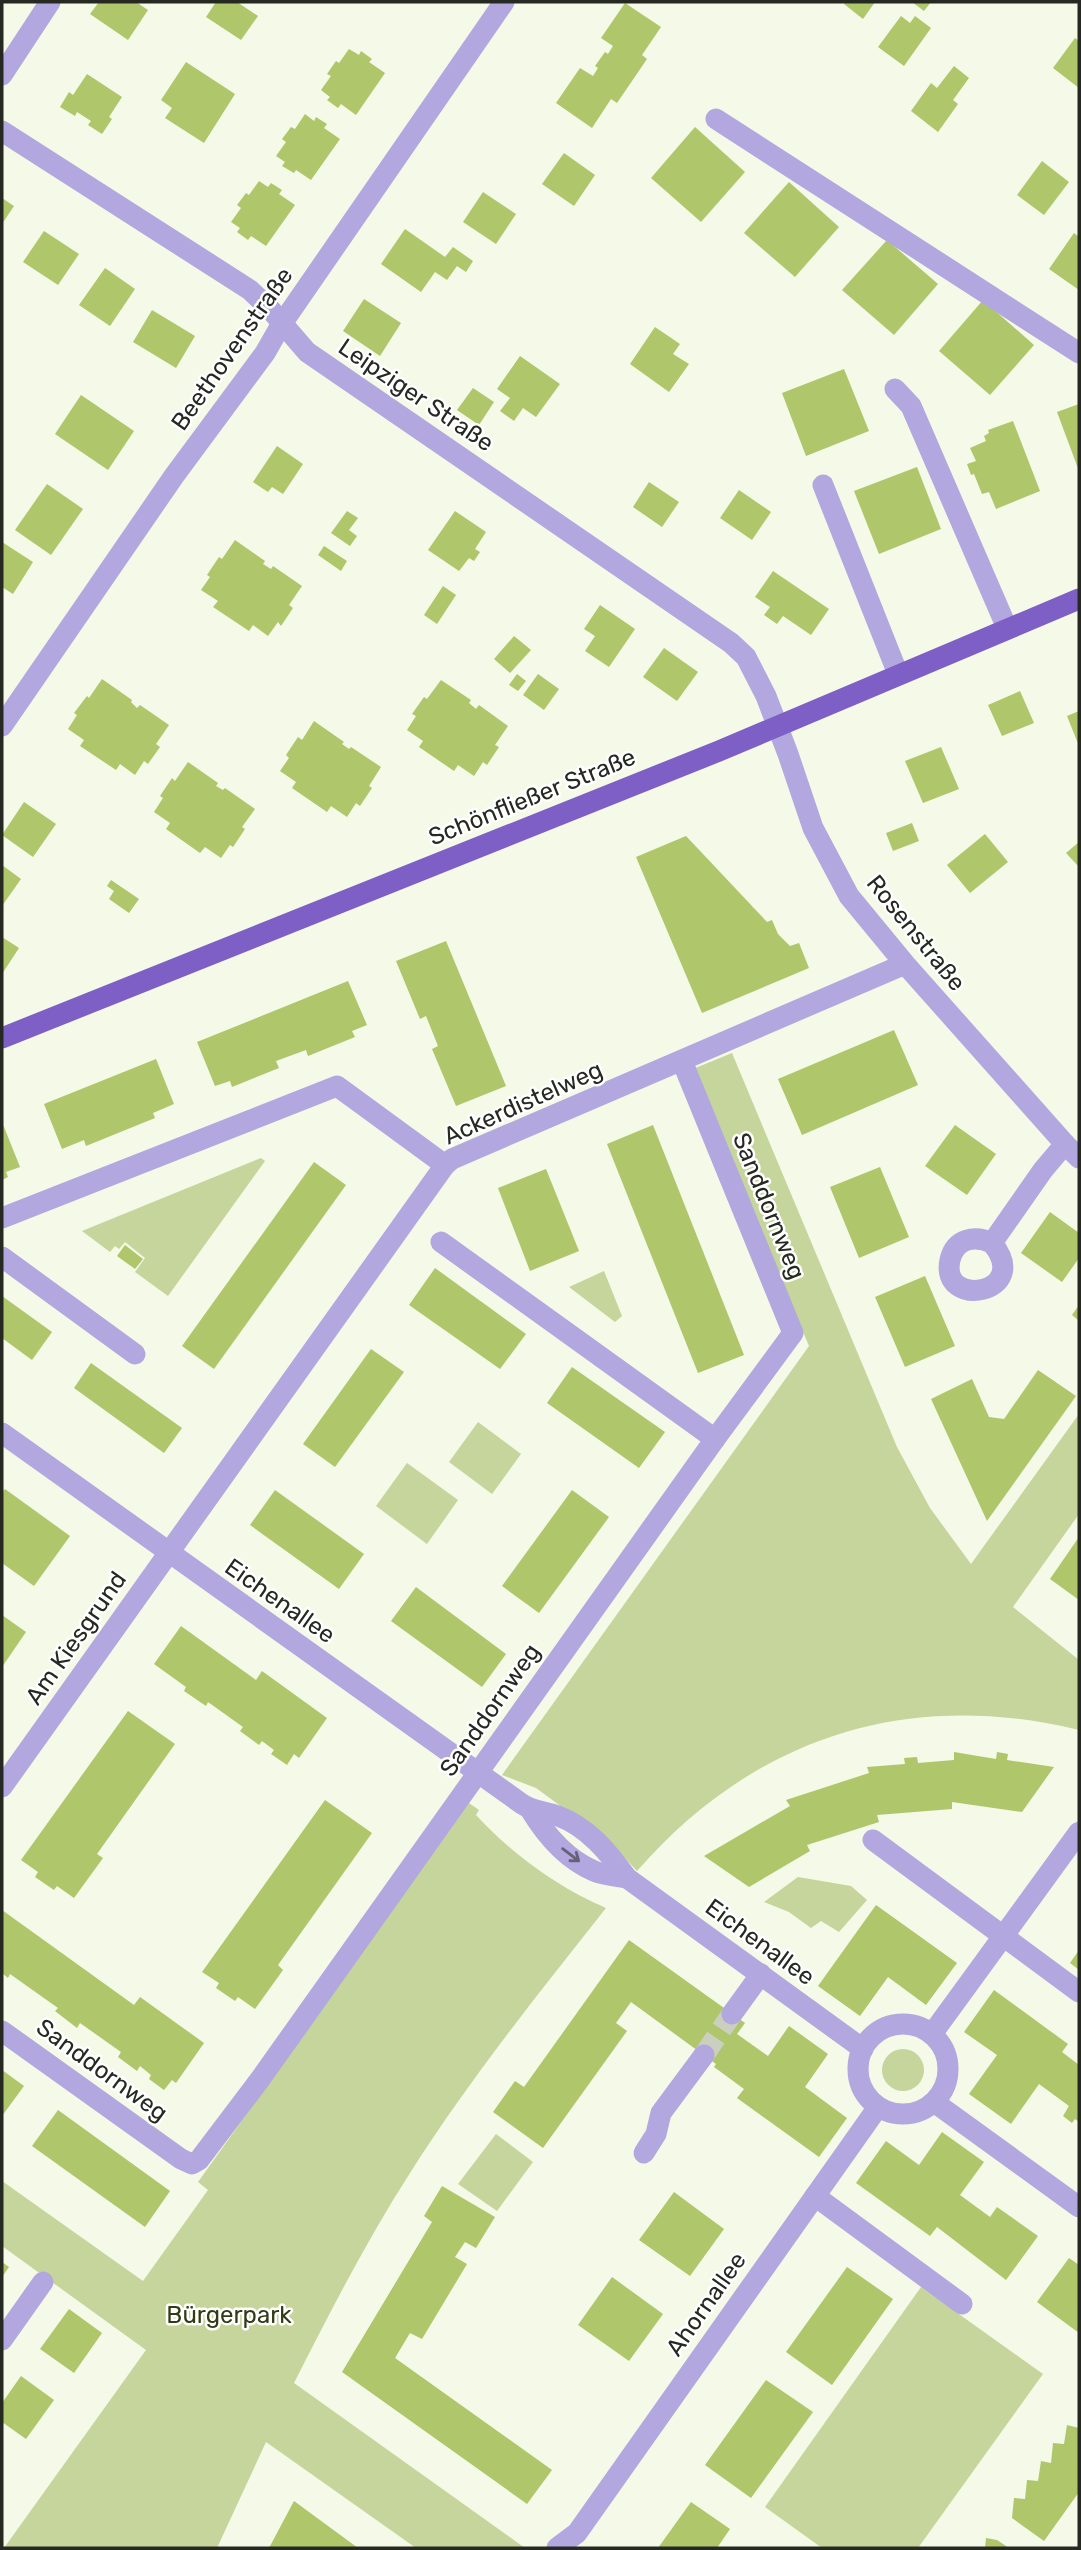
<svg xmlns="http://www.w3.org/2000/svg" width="1081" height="2550" font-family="Rubik,sans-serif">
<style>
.green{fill:#c5d59c}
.building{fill:#afc66a}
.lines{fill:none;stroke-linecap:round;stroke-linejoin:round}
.minor-tunnel{stroke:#cbcfc0;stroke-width:21;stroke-dasharray:21 10;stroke-linecap:butt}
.minor{stroke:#b3a7e0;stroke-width:21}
.major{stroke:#7d5fc6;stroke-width:21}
.oneway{stroke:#656177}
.labels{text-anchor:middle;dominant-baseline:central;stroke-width:5;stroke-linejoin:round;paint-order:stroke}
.street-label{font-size:24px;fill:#262822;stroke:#fff}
.park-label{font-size:24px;fill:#323b14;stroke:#fff}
</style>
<rect width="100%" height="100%" fill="#f4f9e8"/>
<g class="green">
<path d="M732 1053 897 1447 930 1508 971 1564 1079 1414V1514L1013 1607 1079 1660V1730C907 1688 754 1737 637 1871L611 1843 536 1788 502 1775 809 1346 693 1069Z"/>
<polygon points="261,1158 265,1161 168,1296 135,1272 145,1258 125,1242 119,1249 115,1246 110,1252 82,1231"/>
<polygon points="604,1271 622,1316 615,1322 569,1287"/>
<polygon points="478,1422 521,1454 492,1494 449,1462"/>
<polygon points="407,1463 458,1500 427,1544 376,1506"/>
<path d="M469 1803 479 1810 476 1815C512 1854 557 1887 606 1908 538 1994 469 2080 410 2173 367 2240 330 2312 294 2383L525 2548H416L266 2442 217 2548H4L146 2350 2 2246V2181L143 2281 208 2190 198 2182Z"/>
<polygon points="798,1877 851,1886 867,1900 839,1932 821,1921 811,1928 789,1912 764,1902"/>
<circle cx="903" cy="2070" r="21"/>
<polygon points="496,2134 533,2162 497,2211 458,2184"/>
<polygon points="921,2287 1043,2374 918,2548 822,2548 765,2507"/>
</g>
<g class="building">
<polygon points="99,2 136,2 148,10 128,40 90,14"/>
<polygon points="216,2 237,2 258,16 241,40 206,17"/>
<polygon points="846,2 875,2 863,19 844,4"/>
<polygon points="912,2 931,2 924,11"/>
<polygon points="625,3 661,27 642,55 647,59 617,103 611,99 592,128 556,103 580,68 593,76 598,68 595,66 605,52 608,54 613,46 601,38"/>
<polygon points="901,16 910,23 915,16 931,28 904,66 878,47"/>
<polygon points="1075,38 1079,41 1079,88 1053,68"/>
<polygon points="349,49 359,55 361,51 372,59 369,62 385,73 356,115 341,104 338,108 327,100 330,97 321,90 331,76 327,74 336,61 339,63"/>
<polygon points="186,62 235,94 204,143 165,118 172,108 161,100"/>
<polygon points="954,66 969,78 953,100 958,104 938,132 911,111 931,83 937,88"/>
<polygon points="87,74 122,97 109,117 112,119 102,134 88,125 91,121 77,112 75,116 60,107 69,92 73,95"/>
<polygon points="305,114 314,121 316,117 327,124 324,128 340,139 311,180 296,170 294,173 282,166 285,162 276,156 286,142 282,139 291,127 295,129"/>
<polygon points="695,127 745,172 701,222 651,178"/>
<polygon points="564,153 595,175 574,206 542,184"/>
<polygon points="1042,161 1069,182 1044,215 1017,195"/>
<polygon points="259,181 268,187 271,183 282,190 279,194 295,205 266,246 251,236 248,240 237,232 240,228 231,222 241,208 237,205 246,193 249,195"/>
<polygon points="789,182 839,227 795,277 744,233"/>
<polygon points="483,192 516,214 496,244 463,222"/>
<polygon points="2,198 14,206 2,224"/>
<polygon points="405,229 445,257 453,247 473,261 466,272 457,266 447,280 435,272 421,292 381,264"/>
<polygon points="44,231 79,254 58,285 23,262"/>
<polygon points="1074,233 1079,237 1079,290 1049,269"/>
<polygon points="887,240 938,284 894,335 842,290"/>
<polygon points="105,268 135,289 110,326 79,305"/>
<polygon points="364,299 401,323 380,356 343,331"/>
<polygon points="983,300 1034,345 990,395 939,351"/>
<polygon points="152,310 195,336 176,368 133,342"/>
<polygon points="655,327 680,344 673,354 689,364 669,392 630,364"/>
<polygon points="520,356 560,384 536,417 523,408 514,421 500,411 510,398 497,389"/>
<polygon points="844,369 869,431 806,456 782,393"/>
<polygon points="473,388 494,402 479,425 457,410"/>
<polygon points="81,395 134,431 108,470 55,434"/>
<polygon points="1079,404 1079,471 1057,412"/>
<polygon points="1013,421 1040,491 996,509 989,492 982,494 974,474 971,475 967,464 976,461 970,448 986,441 984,436 989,433 988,430"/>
<polygon points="277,446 303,464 283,494 272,487 268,492 253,482"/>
<polygon points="917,467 941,529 879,554 854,491"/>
<polygon points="649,482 679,502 662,527 633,507"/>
<polygon points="47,484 83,509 51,555 15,530"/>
<polygon points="739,490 771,512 752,540 720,518"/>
<polygon points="347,511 358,518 349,530 357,536 350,546 331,533"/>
<polygon points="455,511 486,532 475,549 480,552 474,561 469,558 459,571 428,550"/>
<polygon points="235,540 265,561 263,564 271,569 273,566 302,586 289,605 293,608 281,626 278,622 268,636 253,625 249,631 213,607 218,601 201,590 210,577 207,575 219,557 222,559"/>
<polygon points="2,542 33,562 13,594 2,587"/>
<polygon points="324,546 347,561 341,571 318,555"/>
<polygon points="773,571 829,609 811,635 783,616 777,624 764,615 770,607 755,597"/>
<polygon points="443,586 456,595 437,624 424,615"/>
<polygon points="600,605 635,629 609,667 585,651 595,636 584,629"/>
<polygon points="514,636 531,650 510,673 494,659"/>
<polygon points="664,648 698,672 677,701 643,677"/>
<polygon points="517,674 526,681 518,691 509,685"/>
<polygon points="538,674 559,689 544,710 523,695"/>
<polygon points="102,679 132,700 131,702 137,708 140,705 169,725 156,744 160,747 148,764 144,761 135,775 120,764 116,770 80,746 84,740 68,729 77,715 74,713 87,696 89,698"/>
<polygon points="441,680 471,700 469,703 476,709 479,705 508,726 495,745 499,747 487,765 483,762 474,776 458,765 454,771 419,747 423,741 407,730 416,716 412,714 424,697 427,699"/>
<polygon points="1020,691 1034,723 1002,736 988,705"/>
<polygon points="1079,711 1079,746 1067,716"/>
<polygon points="314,721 344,742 342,744 349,749 351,747 381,767 369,786 372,788 360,806 356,803 347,817 331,806 327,812 292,788 296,782 280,771 289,758 286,755 298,737 302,740"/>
<polygon points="941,747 959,789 923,803 905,761"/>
<polygon points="188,762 218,783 216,786 223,790 225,788 255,809 242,827 245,829 233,847 230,845 221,858 205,847 200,853 166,829 170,823 154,812 163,798 160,796 172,778 175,781"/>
<polygon points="24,802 56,824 33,857 2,835"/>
<polygon points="912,823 919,841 893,851 886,833"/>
<polygon points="985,834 1008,862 970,893 947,865"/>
<polygon points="686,836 767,922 772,920 778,934 790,946 799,943 809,968 702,1013 636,857"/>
<polygon points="1079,842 1079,867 1066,853"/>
<polygon points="2,865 21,879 2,906"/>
<polygon points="111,880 139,899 129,913 109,899 114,891 107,886"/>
<polygon points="2,937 19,948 2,974"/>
<polygon points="446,941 506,1086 456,1106 432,1049 438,1046 426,1016 420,1019 396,961"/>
<polygon points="348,981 367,1025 352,1031 355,1037 308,1056 306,1050 276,1061 279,1068 232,1087 230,1081 215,1086 197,1042"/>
<polygon points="894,1030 918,1085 802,1135 778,1079"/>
<polygon points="156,1059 174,1104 153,1113 155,1118 86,1146 84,1140 62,1149 44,1104"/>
<polygon points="2,1122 20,1167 6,1172 8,1177 2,1180"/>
<polygon points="653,1125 744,1355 698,1373 607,1144"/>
<polygon points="955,1125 996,1154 967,1195 925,1166"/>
<polygon points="314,1162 346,1185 214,1369 182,1346"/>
<polygon points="880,1167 909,1237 859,1258 830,1187"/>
<polygon points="546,1169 579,1251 530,1271 498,1188"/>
<polygon points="1050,1212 1079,1233 1079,1258 1062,1282 1021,1253"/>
<polygon points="125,1245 143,1259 135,1269 117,1256"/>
<polygon points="435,1268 526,1334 500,1369 409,1305"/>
<polygon points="925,1276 955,1346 905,1367 875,1297"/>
<polygon points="2,1296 52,1332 32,1360 2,1338"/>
<polygon points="1079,1305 1079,1321 1072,1315"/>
<polygon points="371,1349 404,1372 335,1467 303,1444"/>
<polygon points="91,1363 182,1428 164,1453 74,1388"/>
<polygon points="572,1367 665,1432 639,1468 547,1403"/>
<polygon points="1038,1370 1076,1396 987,1521 931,1399 972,1379 989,1417 1004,1419"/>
<polygon points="5,1489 70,1536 34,1586 2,1563 2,1493"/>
<polygon points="275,1490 364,1554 339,1589 250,1525"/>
<polygon points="572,1490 609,1517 539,1613 502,1586"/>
<polygon points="1079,1537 1079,1600 1050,1579"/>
<polygon points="416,1587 506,1654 482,1687 391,1621"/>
<polygon points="2,1615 26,1632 2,1667"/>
<polygon points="181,1626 256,1680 262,1671 327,1718 299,1758 294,1754 287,1765 271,1754 274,1750 262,1741 259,1745 240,1731 243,1727 208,1702 206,1706 184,1691 186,1687 154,1664"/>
<polygon points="128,1711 175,1744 97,1854 103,1858 74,1898 57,1886 54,1890 35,1877 38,1872 21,1860"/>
<polygon points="954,1752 996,1759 997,1752 1008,1754 1007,1760 1054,1767 1022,1812 952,1802 952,1809 877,1815 879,1822 807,1845 810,1851 749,1887 704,1856 790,1806 786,1800 869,1773 867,1767 905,1764 904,1758 917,1757 918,1763 954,1760"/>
<polygon points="325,1800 372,1833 278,1965 283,1970 255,2009 238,1997 235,2001 216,1988 219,1983 202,1972"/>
<polygon points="876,1905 957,1963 926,2005 888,1977 860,2016 818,1986"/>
<polygon points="2,1910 134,2005 140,1997 204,2043 176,2083 172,2080 164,2090 149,2079 151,2075 140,2066 137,2071 118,2057 121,2052 80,2023 77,2028 55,2011 58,2008 10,1974 8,1978 2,1973"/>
<polygon points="629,1940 745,2023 737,2034 768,2056 789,2026 828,2054 805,2087 847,2118 819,2157 737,2098 744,2089 714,2067 716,2064 631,2002 616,2023 627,2031 543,2148 493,2112 515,2081 524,2087"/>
<polygon points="1079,1950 1079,1970 1070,1963"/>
<polygon points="994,1990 1068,2044 1062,2052 1079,2065 1079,2122 1075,2119 1072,2123 1063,2116 1069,2106 1039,2084 1011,2124 969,2094 997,2055 964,2032"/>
<polygon points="2,2070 24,2086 2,2116"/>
<polygon points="58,2110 170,2191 145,2227 32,2146"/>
<polygon points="942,2132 984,2162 960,2195 990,2217 997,2207 1038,2236 1006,2280 937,2227 930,2236 856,2183 886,2141 919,2165"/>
<polygon points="442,2186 495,2217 476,2248 465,2242 455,2257 467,2264 422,2339 410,2333 395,2358 552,2470 527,2504 342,2372 432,2222 424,2216"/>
<polygon points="674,2192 724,2229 690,2276 639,2240"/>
<polygon points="1069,2258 1079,2265 1079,2333 1037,2302"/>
<polygon points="2,2262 9,2267 2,2277"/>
<polygon points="847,2267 893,2299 832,2385 786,2352"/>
<polygon points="612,2277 663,2314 629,2361 578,2325"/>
<polygon points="69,2309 102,2333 74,2373 40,2349"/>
<polygon points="21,2376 54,2400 26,2439 2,2422 2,2403"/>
<polygon points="766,2380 813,2412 751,2498 705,2465"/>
<polygon points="1067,2425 1079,2428 1079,2492 1044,2541 1012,2518 1014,2498 1025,2499 1027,2480 1038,2481 1041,2461 1051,2463 1053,2443 1064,2444"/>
<polygon points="294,2501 358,2548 269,2548"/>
<polygon points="691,2502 730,2529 717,2548 658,2548"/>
<polygon points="986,2538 997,2540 1009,2548 985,2548"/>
</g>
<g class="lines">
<polyline class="minor-tunnel" points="704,2055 732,2014"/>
<g class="minor">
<polyline points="2,75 50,2"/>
<polyline points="716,119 1079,353"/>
<polyline points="2,131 250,290 270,309 307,352 731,643 746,657 766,696 788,754 813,828 849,896 905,964 1065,1144 1079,1158"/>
<polyline points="895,389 911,406 1007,628"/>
<polyline points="823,485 898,674"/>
<polyline points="2,726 174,476 265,353 281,325 504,2"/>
<polyline points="2,1218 337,1086 445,1165"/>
<polyline points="441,1242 715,1439"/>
<path d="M992 1243C1034 1294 939 1310 950 1260 955 1238 975 1235 992 1243L1043 1170 1065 1144"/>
<polyline points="2,1257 135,1354"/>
<path d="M2 1433 522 1804C534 1812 546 1811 558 1816 588 1827 609 1853 627 1878L863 2049"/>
<polyline points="2,1787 445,1165 452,1159 905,964"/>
<path d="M530 1809C545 1834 566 1859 594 1871 603 1875 616 1876 627 1878"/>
<polyline points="873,1840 1079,1992"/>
<polyline points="732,2014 761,1974"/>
<circle cx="903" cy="2069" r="45"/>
<polyline points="2,2031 181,2159 192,2164 199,2160 261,2078 715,1439 793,1333 682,1061"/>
<polyline points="932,2034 1079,1832"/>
<polyline points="934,2102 1079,2207"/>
<polyline points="644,2153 656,2134 661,2113 704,2055"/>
<polyline points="815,2196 962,2304"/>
<polyline points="2,2340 43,2282"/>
<polyline points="557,2548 577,2533 878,2107"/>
</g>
<polyline class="major" points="2,1038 719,751 1079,599"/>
</g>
<defs><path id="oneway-shaft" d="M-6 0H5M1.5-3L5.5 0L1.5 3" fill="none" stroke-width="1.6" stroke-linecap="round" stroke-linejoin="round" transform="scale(1.75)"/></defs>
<use class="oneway" href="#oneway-shaft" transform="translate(571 1855) rotate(37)"/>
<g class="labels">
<g class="street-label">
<text transform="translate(232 349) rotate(-55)">Beethovenstraße</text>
<text transform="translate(416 395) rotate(34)">Leipziger Straße</text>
<text transform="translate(532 797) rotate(-22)">Schönfließer Straße</text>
<text transform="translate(916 933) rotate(51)">Rosenstraße</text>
<text transform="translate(523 1103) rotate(-24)">Ackerdistelweg</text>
<text transform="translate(769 1206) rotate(68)">Sanddornweg</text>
<text transform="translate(280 1601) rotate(35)">Eichenallee</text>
<text transform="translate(76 1638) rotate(-55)">Am Kiesgrund</text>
<text transform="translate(490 1710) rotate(-55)">Sanddornweg</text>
<text transform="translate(760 1942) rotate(36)">Eichenallee</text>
<text transform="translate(102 2070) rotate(36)">Sanddornweg</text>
<text transform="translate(706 2304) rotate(-55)">Ahornallee</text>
</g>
<g class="park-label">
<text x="229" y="2315">Bürgerpark</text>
</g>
</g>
<rect width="1081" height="2550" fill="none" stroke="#262822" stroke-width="7"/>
</svg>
